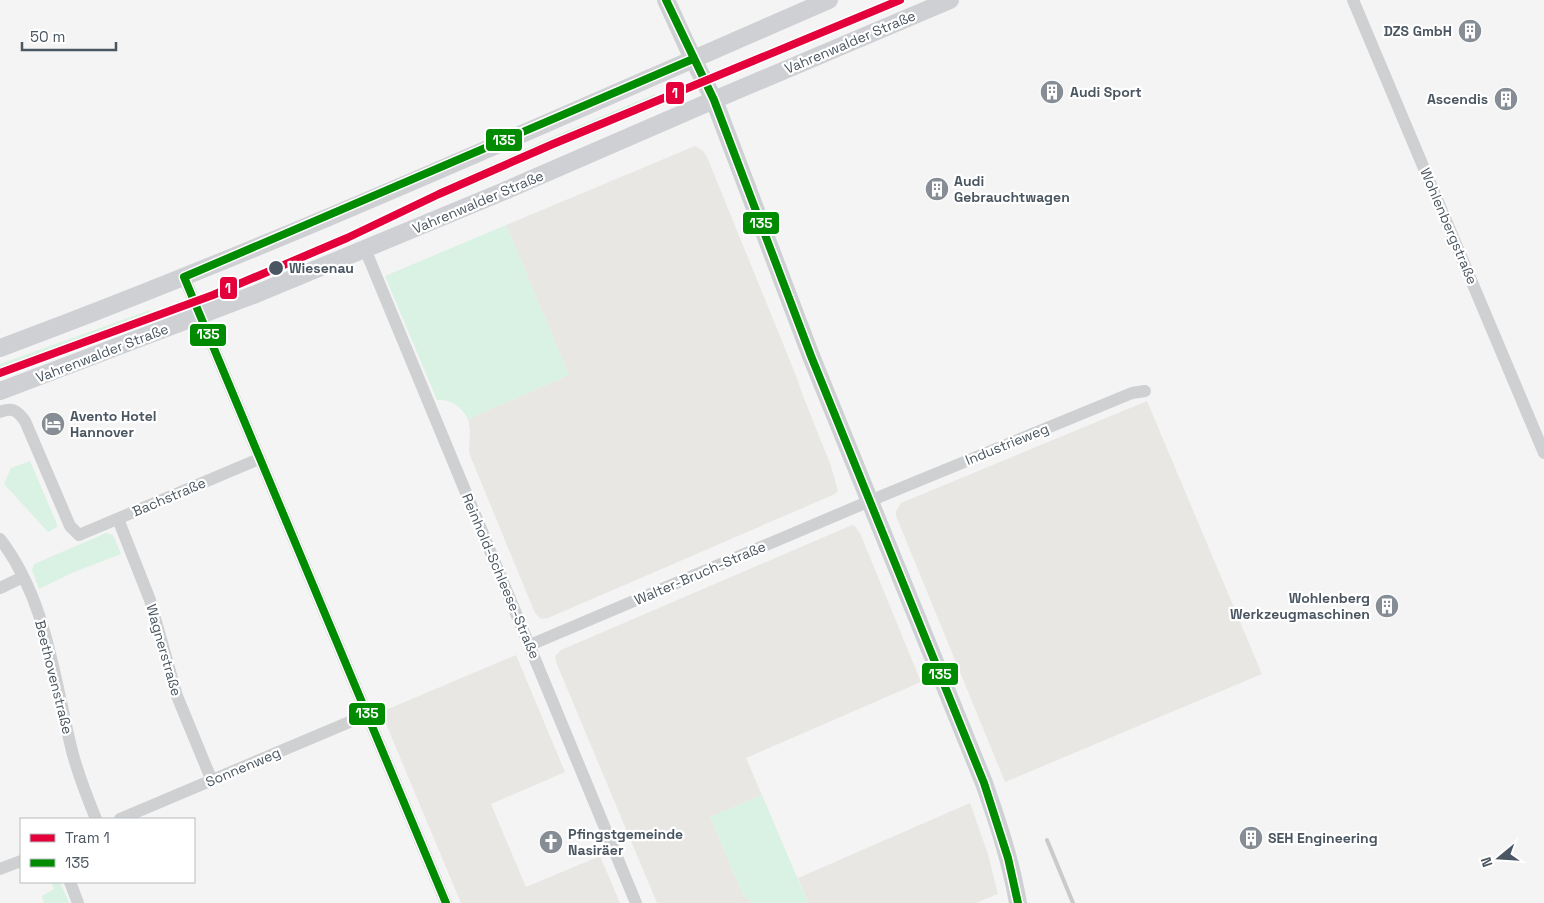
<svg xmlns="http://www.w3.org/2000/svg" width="1544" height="903" font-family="'Space Grotesk',sans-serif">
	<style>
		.commercial { fill: #e8e7e3 }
		.green { fill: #d9f2e3 }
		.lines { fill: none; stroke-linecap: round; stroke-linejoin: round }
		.street { stroke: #ced0d2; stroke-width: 12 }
		.secondary { stroke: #ced0d4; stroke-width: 18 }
		.rail { stroke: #c9cacc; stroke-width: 4 }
		.bus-1-casing { stroke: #fff; stroke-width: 11 }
		.bus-1 { stroke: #008b00; stroke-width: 8 }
		.tram-1-casing { stroke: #fff; stroke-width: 11 }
		.tram-1 { stroke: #e4003a; stroke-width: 8 }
		.stop-dot { fill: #4a5661; stroke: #fff; stroke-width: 2 }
		.labels { text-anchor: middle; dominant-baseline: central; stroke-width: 4.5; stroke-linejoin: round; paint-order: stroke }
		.poi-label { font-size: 14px; font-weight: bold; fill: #4a5661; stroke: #fff; text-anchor: start }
		.street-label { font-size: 14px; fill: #4a5661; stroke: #fff }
		.stop-label { font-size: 14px; font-weight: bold; fill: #4a5661; stroke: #fff; text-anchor: start }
		.line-badge { stroke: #fff; stroke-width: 2 }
		.badge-label { font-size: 14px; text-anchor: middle; font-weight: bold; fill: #fff }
	</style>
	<rect width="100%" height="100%" fill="#f4f4f4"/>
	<path class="commercial" d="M 695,146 L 703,151 L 707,157 L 795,373 L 802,393 L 831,466 L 838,491 L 835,494 L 657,571 L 548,618 L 541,619 L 535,613 L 469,453 L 470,430 L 468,419 L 569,375 L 506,225 Z
		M 1147,401 L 1262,674 L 1005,782 L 896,516 L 896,511 L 901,503 Z
		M 852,525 L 855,526 L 860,533 L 921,682 L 746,758 L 762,795 L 710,817 L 744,897 L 751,900 L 750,903 L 657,903 L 556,662 L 555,656 L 561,650 Z
		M 516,655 L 565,772 L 491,804 L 501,828 L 526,887 L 600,856 L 620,903 L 461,903 L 381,712 Z
		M 970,803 L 988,854 L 998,894 L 976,903 L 808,903 L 798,878 Z"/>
	<path class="green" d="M 655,94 L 657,100 L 439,194 L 437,189 L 550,138 Z
		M 506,225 L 569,375 L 468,419 C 461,406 451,399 437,400 L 385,276 Z
		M 150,310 L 154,320 L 0,376 L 0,364 Z
		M 30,461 L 57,524 L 57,527 L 48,532 L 4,484 L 11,468 Z
		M 106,533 L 113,535 L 121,554 L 72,573 L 39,589 L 32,570 L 34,564 Z
		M 762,795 L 808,903 L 750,903 L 751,900 L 744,897 L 710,817 Z
		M 51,882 L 60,882 L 69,903 L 44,903 L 42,896 L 54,889 Z"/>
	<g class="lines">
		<path class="street" d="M 1353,0 L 1544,453
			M 365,249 L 636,903
			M 184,277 L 446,903
			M 0,412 C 12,407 17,410 25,421 L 70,526 L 79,535 L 259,459
			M 118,519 L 150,600 L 177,696 L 212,781
			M 0,539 C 47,600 54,679 72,751 C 78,774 87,797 96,819
			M 0,588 L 23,577
			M 530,645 L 884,495 L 1132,393 L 1145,391
			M 120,819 L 366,715
			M 0,869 L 21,861
			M 70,882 L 78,903"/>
		<path class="secondary" d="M 666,0 L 693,59 L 714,100 L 811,356 L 984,783 C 998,823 1011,862 1018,903
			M 0,348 C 281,244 554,119 829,0
			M 0,391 L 256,294 L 502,192 L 714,100 L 950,0"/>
		<path class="rail" d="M 1047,840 L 1073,903"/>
		<g class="bus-1-casing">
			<path id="bus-1" d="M 666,0 L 714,100 L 811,356 L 984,783 L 1008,858 L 1018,903
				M 446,903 L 184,277 L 693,59"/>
		</g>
		<use href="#bus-1" class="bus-1"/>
		<g class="tram-1-casing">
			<path id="tram-1" d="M 0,373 L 213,295 L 347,238 L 439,194 L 553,144 L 900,0"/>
		</g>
		<use href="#tram-1" class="tram-1"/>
	</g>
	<defs>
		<g id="building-disc" transform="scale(1.25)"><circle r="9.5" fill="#868d94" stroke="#fff"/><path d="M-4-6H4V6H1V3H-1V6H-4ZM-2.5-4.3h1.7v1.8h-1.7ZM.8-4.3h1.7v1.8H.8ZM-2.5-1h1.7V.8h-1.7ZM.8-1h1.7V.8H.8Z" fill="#fff"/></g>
		<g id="hotel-disc" transform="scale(1.25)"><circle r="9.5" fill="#868d94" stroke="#fff"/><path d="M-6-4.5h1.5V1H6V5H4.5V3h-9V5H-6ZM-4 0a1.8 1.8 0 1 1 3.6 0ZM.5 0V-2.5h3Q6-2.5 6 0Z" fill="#fff"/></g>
		<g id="church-disc" transform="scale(1.25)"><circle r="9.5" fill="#868d94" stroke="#fff"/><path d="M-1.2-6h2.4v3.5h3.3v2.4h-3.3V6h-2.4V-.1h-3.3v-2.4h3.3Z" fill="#fff"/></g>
	</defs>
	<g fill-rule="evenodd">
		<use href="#building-disc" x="1470" y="31"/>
		<use href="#building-disc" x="1052" y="92"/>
		<use href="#building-disc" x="1506" y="99"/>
		<use href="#building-disc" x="937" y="189"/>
		<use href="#hotel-disc" x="53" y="424"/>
		<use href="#building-disc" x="1387" y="606"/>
		<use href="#building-disc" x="1251" y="838"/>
		<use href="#church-disc" x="551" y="842"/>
	</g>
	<circle class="stop-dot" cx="276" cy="268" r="8"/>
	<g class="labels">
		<g class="poi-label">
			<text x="1452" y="31" text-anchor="end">DZS GmbH</text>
			<text x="1070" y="92">Audi Sport</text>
			<text x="1488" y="99" text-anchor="end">Ascendis</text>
			<text x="954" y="181">Audi<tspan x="954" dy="16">Gebrauchtwagen</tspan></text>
			<text x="70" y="416">Avento Hotel<tspan x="70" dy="16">Hannover</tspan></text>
			<text x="1370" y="598" text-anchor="end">Wohlenberg<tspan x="1370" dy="16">Werkzeugmaschinen</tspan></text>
			<text x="568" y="834">Pfingstgemeinde<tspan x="568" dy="16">Nasiräer</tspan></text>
			<text x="1268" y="838">SEH Engineering</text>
		</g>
		<g class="street-label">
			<text transform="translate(850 42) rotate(-23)">Vahrenwalder Straße</text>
			<text transform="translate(478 202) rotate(-23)">Vahrenwalder Straße</text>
			<text transform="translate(1449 226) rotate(67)">Wohlenbergstraße</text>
			<text transform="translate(102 353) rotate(-21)">Vahrenwalder Straße</text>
			<text transform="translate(1007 444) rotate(-22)">Industrieweg</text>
			<text transform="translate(169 497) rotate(-23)">Bachstraße</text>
			<text transform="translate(700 573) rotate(-23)">Walter-Bruch-Straße</text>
			<text transform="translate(501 576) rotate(67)">Reinhold-Schleese-Straße</text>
			<text transform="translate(164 650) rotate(74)">Wagnerstraße</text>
			<text transform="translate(54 677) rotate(76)">Beethovenstraße</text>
			<text transform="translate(243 767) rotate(-23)">Sonnenweg</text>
		</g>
		<g class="stop-label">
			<text x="289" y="268">Wiesenau</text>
		</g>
	</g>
	<g class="line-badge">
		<rect x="665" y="81" width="20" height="24" rx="5" fill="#e4003a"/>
		<rect x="485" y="128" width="38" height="24" rx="5" fill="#008b00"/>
		<rect x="742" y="211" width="38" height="24" rx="5" fill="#008b00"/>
		<rect x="219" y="276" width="19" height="24" rx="5" fill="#e4003a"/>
		<rect x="189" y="323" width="38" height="24" rx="5" fill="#008b00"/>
		<rect x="921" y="662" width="38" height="24" rx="5" fill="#008b00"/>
		<rect x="348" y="702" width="38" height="24" rx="5" fill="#008b00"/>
	</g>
	<g class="badge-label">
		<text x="675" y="98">1</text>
		<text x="504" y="145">135</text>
		<text x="761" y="228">135</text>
		<text x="228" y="293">1</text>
		<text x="208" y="339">135</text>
		<text x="940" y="679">135</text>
		<text x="367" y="718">135</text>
	</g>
	<rect x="20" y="818" width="175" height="65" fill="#ffffff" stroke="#b7bbc0"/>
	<rect x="30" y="834" width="25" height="8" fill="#e4003a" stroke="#b7bbc0"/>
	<text x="65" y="843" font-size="15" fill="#4a5661">Tram 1</text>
	<rect x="30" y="859" width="25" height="8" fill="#008b00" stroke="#b7bbc0"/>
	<text x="65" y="868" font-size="15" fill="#4a5661">135</text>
	<g transform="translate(1499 858) rotate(252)" stroke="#ffffff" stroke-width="4" paint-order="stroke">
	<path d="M0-4L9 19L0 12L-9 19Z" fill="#4a5661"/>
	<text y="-8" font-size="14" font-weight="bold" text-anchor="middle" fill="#4a5661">N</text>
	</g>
	<path d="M22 42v8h94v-8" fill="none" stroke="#4a5661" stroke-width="2.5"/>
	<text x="30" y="42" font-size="15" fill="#4a5661" stroke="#ffffff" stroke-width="4" paint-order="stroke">50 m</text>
</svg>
